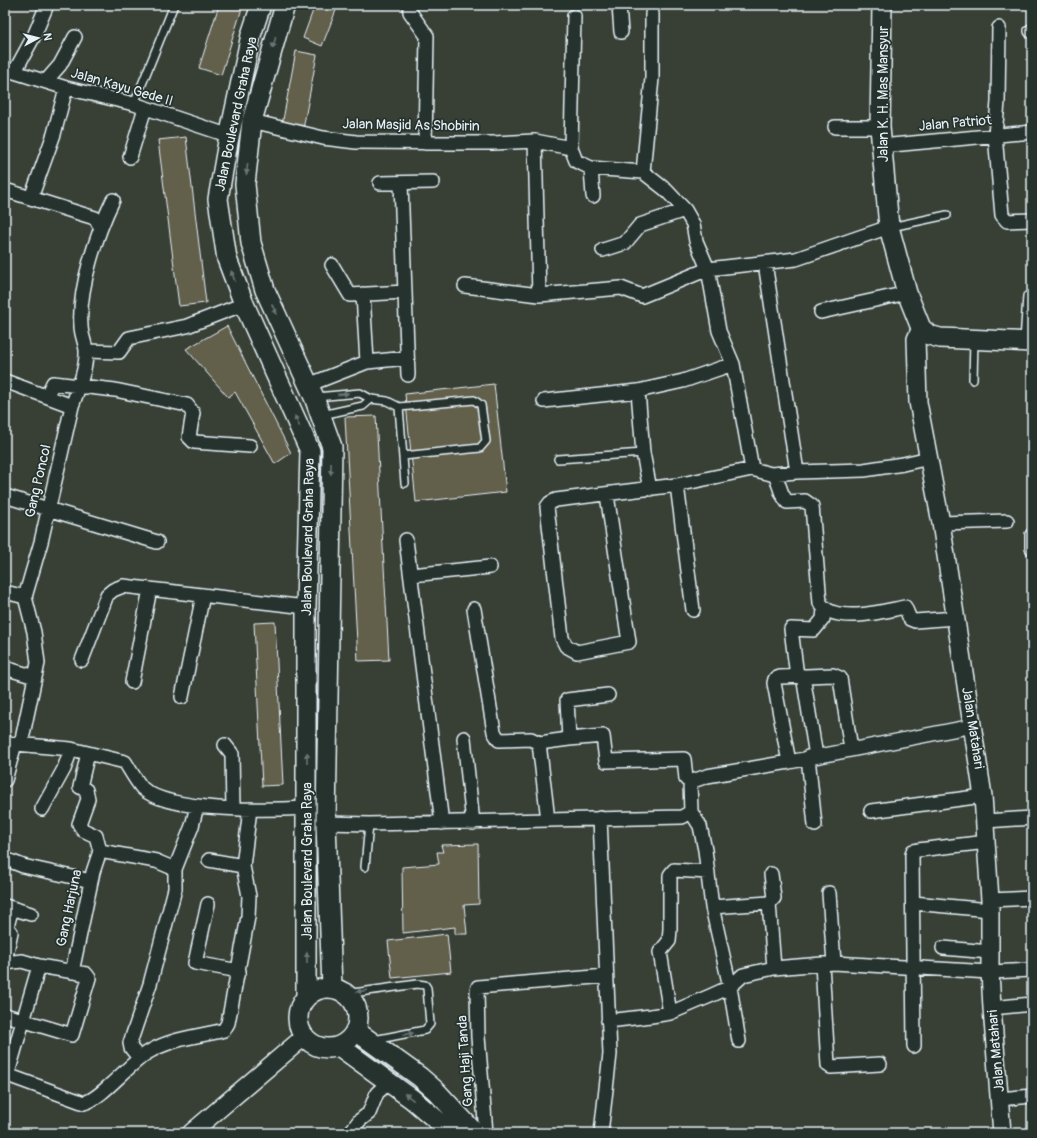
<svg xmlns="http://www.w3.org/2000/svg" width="1037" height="1138" font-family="Pangolin,sans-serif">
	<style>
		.building { fill: #625e4b; stroke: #e8f1f8 }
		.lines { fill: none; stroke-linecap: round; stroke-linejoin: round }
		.service-casing { stroke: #e8f1f8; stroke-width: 10 }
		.minor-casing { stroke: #e8f1f8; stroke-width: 16 }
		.tertiary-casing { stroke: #e8f1f8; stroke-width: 20 }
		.secondary-casing { stroke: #e8f1f8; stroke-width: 22 }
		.service { stroke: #26332d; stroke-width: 7 }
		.minor { stroke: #26332d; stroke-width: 13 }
		.tertiary { stroke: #26332d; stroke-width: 17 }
		.secondary { stroke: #26332d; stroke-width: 19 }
		.oneway { fill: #6a7674 }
		.labels { text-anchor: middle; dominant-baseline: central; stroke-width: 3.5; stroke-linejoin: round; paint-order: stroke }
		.street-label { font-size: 14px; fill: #e8f1f8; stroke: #26332d }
	</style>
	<rect width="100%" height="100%" fill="#384036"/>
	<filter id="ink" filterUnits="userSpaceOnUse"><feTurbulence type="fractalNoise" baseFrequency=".025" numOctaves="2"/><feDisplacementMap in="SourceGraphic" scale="8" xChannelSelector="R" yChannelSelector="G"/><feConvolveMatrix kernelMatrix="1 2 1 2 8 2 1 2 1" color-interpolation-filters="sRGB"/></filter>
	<g filter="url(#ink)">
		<path class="building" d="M 219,5 L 243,5 L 221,75 L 199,68 Z
			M 315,5 L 338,5 L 322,46 L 303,38 Z
			M 296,51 L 317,55 L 303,129 L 282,125 Z
			M 186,137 L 206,303 L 179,306 L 158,140 Z
			M 227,326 L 291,453 L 275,464 L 235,392 L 228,397 L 186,349 Z
			M 494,384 L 506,492 L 416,502 L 405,394 Z
			M 376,416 L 389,660 L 358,661 L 345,417 Z
			M 275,622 L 283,785 L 262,786 L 254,623 Z
			M 478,844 L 479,904 L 464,905 L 467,934 L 455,934 L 455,927 L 403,933 L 402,867 L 439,864 L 437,852 L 443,852 L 441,845 Z
			M 447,934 L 451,972 L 392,978 L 388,941 Z"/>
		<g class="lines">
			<g class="service-casing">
				<path id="service" d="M 134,104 L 174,5
					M 891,227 L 947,215
					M 1024,341 L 1027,296
					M 973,380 L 974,340
					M 316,397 L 360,393 L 371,399 L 387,401 L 399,407 L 474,400 L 481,405 L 486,441 L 480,448 L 403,456
					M 399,407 L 405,483
					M 322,415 L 363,406 L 371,399
					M 558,459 L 643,453
					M 365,867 L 369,824
					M 346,994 L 417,984 L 425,985 L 427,988 L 430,1024 L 425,1030 L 374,1040"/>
			</g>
			<g class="minor-casing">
				<path id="minor" d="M 410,5 L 410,12 L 427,36 L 425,143
					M 619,5 L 621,32
					M 574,16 L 571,148 L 576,161 L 591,168 L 643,172 L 666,190 L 685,210 L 693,224 L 696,241 L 708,269 L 719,331 L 733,364 L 752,469
					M 999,28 L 998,102 L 995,135 L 1002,215 L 1007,221 L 1032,220
					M 1031,31 L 1032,31
					M 5,69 L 66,88 L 134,104 L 230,136
					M 15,71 L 34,36 L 47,5
					M 46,81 L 60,65 L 75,37
					M 252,121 L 323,138 L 356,142 L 493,143 L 535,141 L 571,148
					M 835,127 L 880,127
					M 535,141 L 539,295
					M 881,146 L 1032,132
					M 130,157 L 145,108
					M 591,168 L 593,196
					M 643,172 L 652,78 L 652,14
					M 380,183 L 433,182
					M 401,183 L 408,375
					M 5,190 L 85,215 L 95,218 L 100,226
					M 31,198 L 54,134 L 66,88
					M 603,250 L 625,243 L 640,225 L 685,210
					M 765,263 L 797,472
					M 332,265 L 350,295 L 405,292
					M 465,286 L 539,295 L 621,288 L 642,296 L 708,269 L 796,259 L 889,227
					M 363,294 L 367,362
					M 821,312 L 907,293
					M 86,351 L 119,352 L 129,338 L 187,326 L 244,304
					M 5,381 L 72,406
					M 308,385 L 367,362 L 407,358
					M 638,391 L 683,381 L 733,364
					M 47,395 L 53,383 L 115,390 L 187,405 L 193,413 L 189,437 L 194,442 L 250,446
					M 544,401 L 638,391 L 643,453 L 650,489
					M 775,474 L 782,494 L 787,502 L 805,501 L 812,506 L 820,603 C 835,625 883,611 905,607 L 910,619 L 915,621 L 956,618
					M 677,485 L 693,610
					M 607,495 L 629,642 L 577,652 L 566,646 L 562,638 L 547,507 L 550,503 L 556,500 L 677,485 L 752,469 L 771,474 L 797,472 L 864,470 L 903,464 L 929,458
					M 5,496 L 157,542
					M 941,523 L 1007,521
					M 1032,535 L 1032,548
					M 406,540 L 442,823
					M 411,575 L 490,567
					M 5,592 L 25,597
					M 474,609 L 494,732 L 499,740 L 531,739 L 539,743 L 548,820
					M 82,660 L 107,595 L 113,590 L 123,586 L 306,607
					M 5,668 L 35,677
					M 797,676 L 791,629 L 814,630 L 823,619 L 824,609
					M 803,676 L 816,756
					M 132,682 L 150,589
					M 182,697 L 203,595
					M 464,738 L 473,823
					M 569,739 L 603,736 L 606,761 L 684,759 L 686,779 L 690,782
					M 5,743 L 71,749 L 125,762 C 130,770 136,781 142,788 C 168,813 272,810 307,808
					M 539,743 L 569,739 L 567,700 L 608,695
					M 21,744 L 38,663 L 34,632 L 25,597 L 41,542 L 72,406 C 78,390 87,367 86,350 C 85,342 81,334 81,326 C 78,289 97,233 113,200
					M 225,745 L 232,754 L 233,808
					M 88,753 L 80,787 L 86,790 L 88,799 L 79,824 L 83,830 L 96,836 L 100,851
					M 808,757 L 815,825
					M 789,762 L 774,683 L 775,679 L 780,677 L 833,675 L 840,678 L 851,749
					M 5,780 L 15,744
					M 42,809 L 64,769 L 71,749
					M 871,811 L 983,796
					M 691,812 L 700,826 L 705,850 L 712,907 L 730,987 L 739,1041
					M 600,818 L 610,1054 L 601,1133
					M 986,821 L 1032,818
					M 326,823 L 369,824 L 682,817 L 691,812 L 690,782 L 707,776 L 789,762 L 973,726
					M 100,851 L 156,861 L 175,869
					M 5,859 L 23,866 L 91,881
					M 209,860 L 243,866
					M 829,893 L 834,963
					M 990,900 L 1032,898
					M 769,903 L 774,968
					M 913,903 L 990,910
					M 208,904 L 195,963 L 239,971
					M 5,906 L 31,914
					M 712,907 L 769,903 L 774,898 L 771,874
					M 943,948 L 990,952
					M 5,961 L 11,932 L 6,930 L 12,908
					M 5,963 L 22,961 L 39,966 L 86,974 L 89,978 L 72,1035 L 5,1015
					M 822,964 L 828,1065 L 831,1067 L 880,1064
					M 39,966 L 8,1073 L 10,1076 L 84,1103 C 101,1099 129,1064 147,1053 C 171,1038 198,1037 224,1030 L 228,1023 L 248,917 L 249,896 L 243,866 L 250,809
					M 72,972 L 93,872 L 100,851
					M 992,1008 L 1032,1004
					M 670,1013 L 660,952 L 669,941 L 670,929 L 670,875 L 674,870 L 708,872
					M 608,1021 L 651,1016 L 670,1013 L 710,996 L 730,987 L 743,975 L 774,968 L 834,963 L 990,972 L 1032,970
					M 914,1046 L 912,855 L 913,851 L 918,850 L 987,842
					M 139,1058 L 131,1048 L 130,1043 L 150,984 L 175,889 L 175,869 L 192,826 L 197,806
					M 1000,1099 L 1032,1096
					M 350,1133 L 359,1121 L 369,1113 L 377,1093 L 389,1082
					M 486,1133 L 478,1037 L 477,990 L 478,987 L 606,976"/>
			</g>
			<g class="tertiary-casing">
				<path id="tertiary" d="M 921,328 L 916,339 L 918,402 L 941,523 L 983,796 L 990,900 L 990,972 L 992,1008 L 1002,1133
					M 191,1133 L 305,1036"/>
			</g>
			<g class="secondary-casing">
				<path id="secondary" d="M 261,5 L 251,35 L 228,142 L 218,199 L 227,259 L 244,304 L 310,451 L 306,607 L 306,997
					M 285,5 L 252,121 L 245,184 L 251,243 L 265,290 L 314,397 L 332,447 L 326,823 L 332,988
					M 882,5 L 880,127 L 889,227 L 907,293 L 921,328 L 929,335 L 940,338 L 1032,342
					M298 1018a30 30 0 1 1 60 0a30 30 0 1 1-60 0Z
					M 356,1031 L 420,1077 L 436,1091 L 475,1133
					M 339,1046 L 412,1099 L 452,1133"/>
			</g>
			<use href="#service" class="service"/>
			<use href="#minor" class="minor"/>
			<use href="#tertiary" class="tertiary"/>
			<use href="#secondary" class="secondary"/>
		</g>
		<defs><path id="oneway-solid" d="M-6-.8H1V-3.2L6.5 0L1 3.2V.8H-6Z"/></defs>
		<g class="oneway">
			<use href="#oneway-solid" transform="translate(274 43) rotate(106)"/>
			<use href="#oneway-solid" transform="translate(247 169) rotate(97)"/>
			<use href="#oneway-solid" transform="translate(233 276) rotate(-110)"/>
			<use href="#oneway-solid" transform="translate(274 309) rotate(66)"/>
			<use href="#oneway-solid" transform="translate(343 394) rotate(-6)"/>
			<use href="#oneway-solid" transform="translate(297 421) rotate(-114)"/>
			<use href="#oneway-solid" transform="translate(331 469) rotate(91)"/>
			<use href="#oneway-solid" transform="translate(307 758) rotate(-90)"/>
			<use href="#oneway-solid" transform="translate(307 958) rotate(-90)"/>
			<use href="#oneway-solid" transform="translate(362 991) rotate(172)"/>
			<use href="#oneway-solid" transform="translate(408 1034) rotate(-11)"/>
			<use href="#oneway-solid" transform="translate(409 1097) rotate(-143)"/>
		</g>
	</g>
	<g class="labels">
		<g class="street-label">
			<text transform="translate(122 87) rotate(16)">Jalan Kayu Gede II</text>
			<text transform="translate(883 94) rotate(-90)">Jalan K. H. Mas Mansyur</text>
			<text transform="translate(236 114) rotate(-78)">Jalan Boulevard Graha Raya</text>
			<text transform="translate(955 123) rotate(-5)">Jalan Patriot</text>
			<text transform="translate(411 125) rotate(1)">Jalan Masjid As Shobirin</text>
			<text transform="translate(38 481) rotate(-77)">Gang Poncol</text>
			<text transform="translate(308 537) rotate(-89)">Jalan Boulevard Graha Raya</text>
			<text transform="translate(973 728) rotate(81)">Jalan Matahari</text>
			<text transform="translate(307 861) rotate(-90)">Jalan Boulevard Graha Raya</text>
			<text transform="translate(69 908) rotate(-78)">Gang Harjuna</text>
			<text transform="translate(996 1051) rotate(-95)">Jalan Matahari</text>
			<text transform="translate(465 1061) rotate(-94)">Gang Haji Tanda</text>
		</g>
	</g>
	<rect width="1037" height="1138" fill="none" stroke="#26332d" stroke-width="20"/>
	<rect x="10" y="10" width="1017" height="1118" fill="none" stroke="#e8f1f8" stroke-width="1.5" filter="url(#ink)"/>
	<g transform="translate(38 38) rotate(83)" stroke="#26332d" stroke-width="3" paint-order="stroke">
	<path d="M0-3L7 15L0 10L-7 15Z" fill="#e8f1f8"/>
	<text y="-6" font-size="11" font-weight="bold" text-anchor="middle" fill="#e8f1f8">N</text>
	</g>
</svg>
